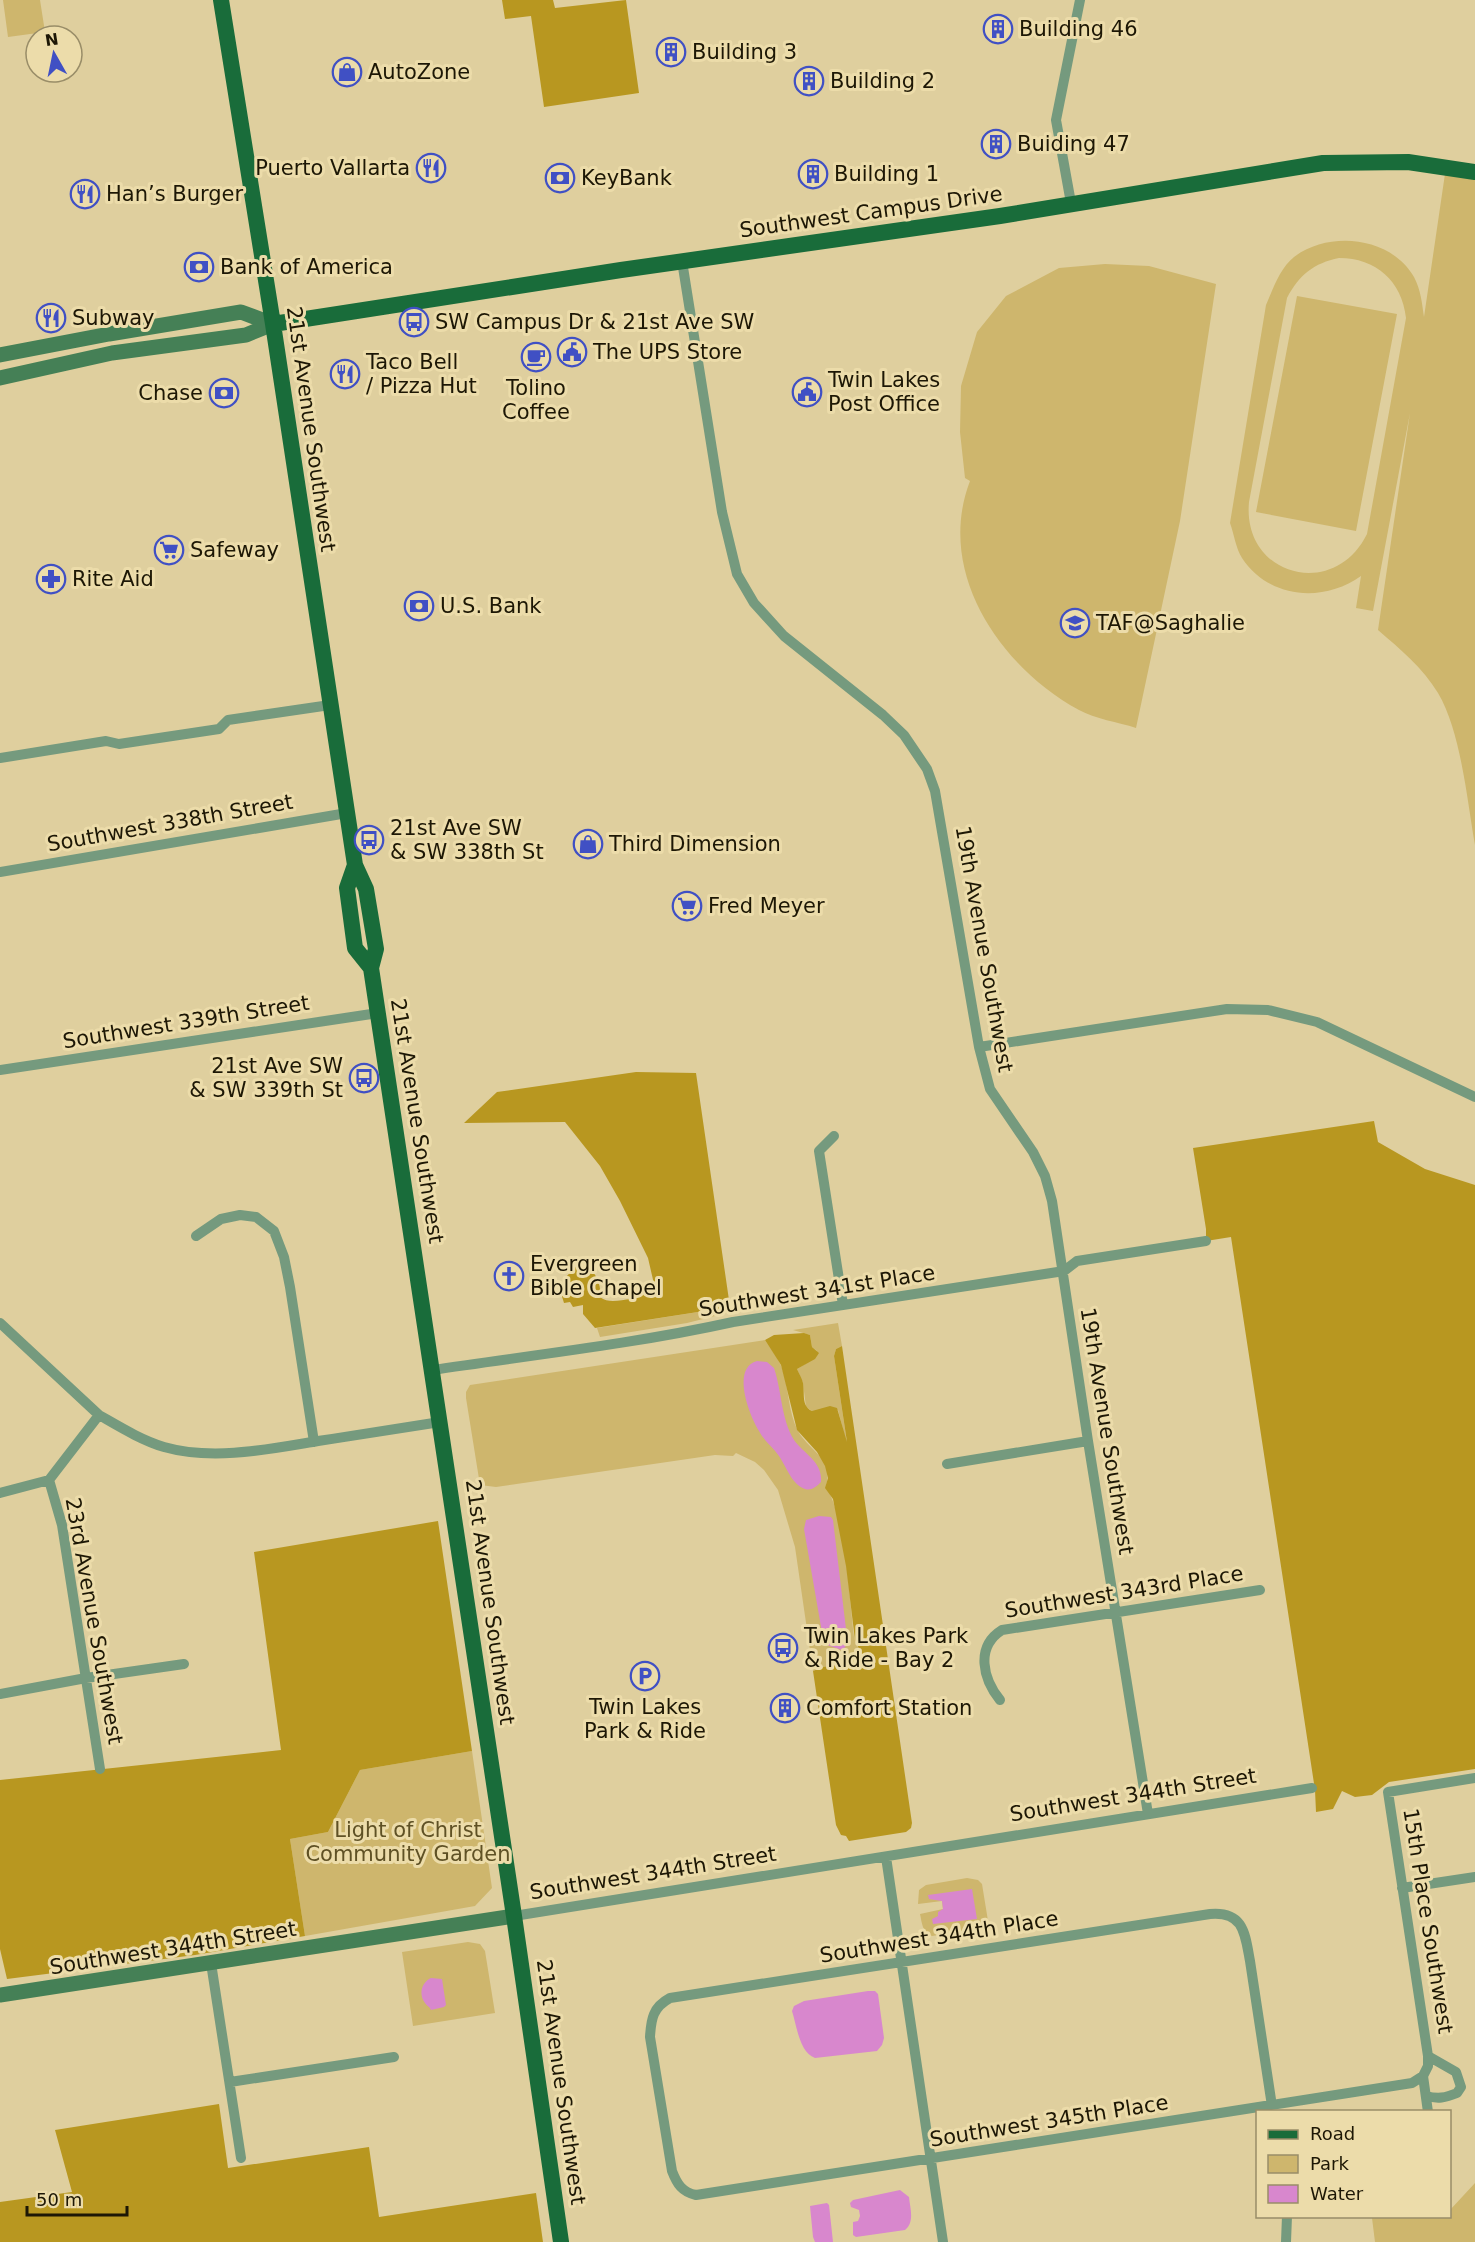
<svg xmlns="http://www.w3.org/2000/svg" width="1475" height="2242" font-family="'DejaVu Sans',sans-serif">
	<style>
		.green { fill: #ceb66d; fill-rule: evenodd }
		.forest { fill: #b89720 }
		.water { fill: #d887cd }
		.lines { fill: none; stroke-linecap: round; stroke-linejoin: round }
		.street { stroke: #759a7e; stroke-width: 10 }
		.secondary { stroke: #458056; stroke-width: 15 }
		.primary { stroke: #196c3a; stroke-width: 16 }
		.labels { text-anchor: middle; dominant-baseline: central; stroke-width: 6; stroke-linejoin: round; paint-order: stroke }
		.poi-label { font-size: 21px; fill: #1d1705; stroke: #ecdcaa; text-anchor: start }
		.street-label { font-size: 21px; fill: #1d1705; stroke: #ecdcaa }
		.park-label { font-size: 21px; fill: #5f5125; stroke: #ecdcaa }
	</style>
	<rect width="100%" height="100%" fill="#dfcf9e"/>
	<path class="green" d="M 3,0 L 40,0 L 45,32 L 8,37 Z
		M 1446,167 L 1475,172 L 1475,845 C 1467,800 1461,732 1438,693 C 1423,668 1400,649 1378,630 L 1410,413 L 1373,611 L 1356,608 L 1361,576 C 1323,603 1269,599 1242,558 C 1236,549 1234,534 1230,523 L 1266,305 C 1273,289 1280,268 1294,257 C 1330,230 1391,237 1414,277 C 1421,290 1422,304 1424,317 ZM 1339,258 C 1376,258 1402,281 1406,318 L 1367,534 C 1334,601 1242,576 1249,502 L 1287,298 C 1299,275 1314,263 1339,258 Z
		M 1105,264 L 1149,266 L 1216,284 L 1180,521 L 1136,728 C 1118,722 1095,719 1079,710 C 1000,667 935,572 970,481 L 965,478 L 960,432 L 961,386 L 977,332 L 1006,296 L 1059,268 Z
		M 1297,296 L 1397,314 L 1356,531 L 1256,512 Z
		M 730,1307 L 731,1312 L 687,1323 L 600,1337 L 597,1328 Z
		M 838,1323 L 842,1346 L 836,1349 L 834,1356 L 848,1449 L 838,1410 L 812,1411 L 806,1407 L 803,1383 L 797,1369 L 807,1363 L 817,1351 L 812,1347 L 810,1335 L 793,1330 Z
		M 765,1340 C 771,1349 778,1358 782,1368 C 789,1388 788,1412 798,1431 C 809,1451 834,1458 826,1486 C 846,1521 849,1594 854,1637 C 856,1645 861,1650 859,1659 L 855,1662 L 823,1667 L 813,1671 L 795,1547 L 778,1490 L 764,1470 L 755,1462 L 736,1453 L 733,1456 L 715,1455 L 496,1487 L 480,1485 L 466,1398 L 466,1392 L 470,1385 Z
		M 472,1751 L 492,1888 L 475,1906 L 305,1936 L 290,1839 L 328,1832 L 360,1770 Z
		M 967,1878 L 978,1880 L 982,1884 L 989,1927 L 932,1936 C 922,1932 922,1923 920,1914 L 943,1909 L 942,1901 L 918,1904 L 919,1890 L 926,1885 Z
		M 468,1942 L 480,1944 L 485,1951 L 495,2013 L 413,2026 L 402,1952 Z
		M 1475,2183 L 1475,2242 L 1375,2242 L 1372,2218 L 1450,2216 L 1450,2210 Z"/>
	<path class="forest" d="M 502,0 L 553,0 L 555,8 L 626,0 L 639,93 L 544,107 L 531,16 L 505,19 Z
		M 636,1072 L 696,1073 L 730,1307 L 595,1328 L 583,1314 L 583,1305 L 573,1307 L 570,1302 L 564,1303 L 560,1290 L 564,1287 L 568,1287 L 567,1276 L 575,1267 C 593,1262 602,1283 600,1297 C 609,1304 620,1300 631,1299 L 634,1293 L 640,1294 L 641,1291 L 654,1284 L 648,1258 L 620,1201 L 600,1166 L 565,1122 L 464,1123 L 497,1092 Z
		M 1374,1121 L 1378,1142 L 1425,1169 L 1475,1185 L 1475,1769 L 1389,1782 L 1372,1795 L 1355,1797 L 1342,1791 L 1333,1809 L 1316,1812 L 1315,1790 L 1231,1237 L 1206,1241 L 1206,1229 L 1193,1148 Z
		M 804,1333 L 810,1335 L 812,1347 L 819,1353 L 815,1359 L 797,1369 C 799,1374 802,1378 803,1383 C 805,1394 801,1406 812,1411 L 830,1406 L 837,1408 L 847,1442 L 834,1356 L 836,1349 L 842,1346 L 912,1823 L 911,1828 L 906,1832 L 849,1841 L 846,1836 L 841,1835 L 836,1825 L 813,1671 L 823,1667 L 855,1662 L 860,1657 L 860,1651 L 855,1640 L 846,1566 L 833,1499 L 825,1488 L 828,1478 L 825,1466 L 817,1452 L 797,1430 L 781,1365 L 765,1340 L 774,1335 Z
		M 438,1521 L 472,1751 L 360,1770 L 328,1832 L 290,1839 L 305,1936 L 195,1955 L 7,1979 L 0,1949 L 0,1780 L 281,1750 L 254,1552 Z
		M 219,2104 L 228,2168 L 369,2147 L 379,2217 L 536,2193 L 543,2242 L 0,2242 L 0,2202 L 72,2192 L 55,2130 Z"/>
	<path class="water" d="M 757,1361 L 767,1362 L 774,1368 C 782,1392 781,1419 794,1440 C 804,1454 823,1462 821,1482 C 816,1487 811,1491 805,1489 C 792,1485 786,1466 779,1456 C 773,1447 764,1441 759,1431 C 749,1415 731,1368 757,1361 Z
		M 819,1516 L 831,1517 L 833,1520 L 846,1629 L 847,1645 L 842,1650 L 824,1644 L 804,1529 L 806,1520 Z
		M 972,1889 L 977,1919 L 933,1924 L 932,1919 L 938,1916 L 938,1912 L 943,1909 L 942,1901 L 929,1899 L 928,1895 Z
		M 431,1978 L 442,1979 L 446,2005 L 444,2007 L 431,2010 C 430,2007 427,2006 425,2003 C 418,1994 422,1982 431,1978 Z
		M 868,1991 L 875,1991 L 878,1994 L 884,2038 L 882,2045 L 877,2051 L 815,2058 C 799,2052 797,2026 792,2011 L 794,2006 L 804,2001 Z
		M 900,2190 L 909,2197 C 910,2208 915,2222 905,2230 L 856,2237 L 853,2235 L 853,2222 L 858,2221 L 860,2216 L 859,2210 L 851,2207 L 850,2203 L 853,2200 Z
		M 827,2203 L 829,2205 L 833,2242 L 815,2242 L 813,2237 L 810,2206 Z"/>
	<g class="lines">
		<path class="street" d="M 1071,203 L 1056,120 L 1080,0
			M 682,261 L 722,512 L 737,574 L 754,603 L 784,636 L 883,715 L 904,735 L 927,769 L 935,791 L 979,1047 L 990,1089 L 1033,1152 L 1045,1176 L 1052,1201 L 1088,1441 L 1148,1814
			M 0,758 L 106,741 L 119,744 L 219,729 L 228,720 L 330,705
			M 0,872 L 347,813
			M 979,1047 L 1227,1009 L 1268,1010 L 1317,1022 L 1475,1097
			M 0,1070 L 378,1013
			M 834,1136 L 819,1151 L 843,1305
			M 196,1236 L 221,1219 L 240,1215 L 256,1217 L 274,1231 L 284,1257 L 290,1287 L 314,1442
			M 0,1323 L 99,1415
			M 432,1370 C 533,1355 633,1344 733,1322 L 1064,1271 L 1077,1261 L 1206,1241
			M 947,1464 L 1088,1441
			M 49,1480 L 62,1525 L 100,1769
			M 0,1493 L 49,1480 L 99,1415 C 120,1427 141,1440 164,1447 C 213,1461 270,1449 318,1441 C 359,1435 400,1428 440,1422
			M 0,1694 L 86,1678 L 184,1664
			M 1000,1700 C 983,1679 975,1647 1002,1630 L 1260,1590
			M 886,1857 L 943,2242
			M 1402,1888 L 1475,1877
			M 514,1916 L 1312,1788
			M 211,1963 L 241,2158
			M 230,2082 L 394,2057
			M 1426,2096 C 1438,2099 1445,2098 1457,2093 L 1461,2087 L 1456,2072 L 1428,2056
			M 1273,2112 L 1272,2106 L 1250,1961 C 1245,1934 1244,1911 1210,1914 L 670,1998 C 653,2007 651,2019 650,2037 L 672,2171 C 677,2184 682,2192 696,2195 C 935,2157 1174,2122 1412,2083 L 1423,2076
			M 1428,2112 L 1423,2076 L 1428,2066 L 1428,2056 L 1388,1792 L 1475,1778
			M 1286,2242 L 1287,2216"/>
		<path class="secondary" d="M 0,355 L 109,334 L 241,312 L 273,324
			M 0,378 L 112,353 L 246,335 L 273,324
			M 0,1995 L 514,1916"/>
		<path class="primary" d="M 221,0 L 273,324 L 355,865
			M 273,324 L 621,270 L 1000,216 L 1323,163 L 1408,162 L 1475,172
			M 371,968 L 355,948 L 347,888 L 355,865 L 366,889 L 376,949 L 371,968 L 514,1916 L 561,2242"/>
	</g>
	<defs>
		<g id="building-ring" transform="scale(1.5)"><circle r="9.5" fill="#ecdcaa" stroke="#4050c4" stroke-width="1.5"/><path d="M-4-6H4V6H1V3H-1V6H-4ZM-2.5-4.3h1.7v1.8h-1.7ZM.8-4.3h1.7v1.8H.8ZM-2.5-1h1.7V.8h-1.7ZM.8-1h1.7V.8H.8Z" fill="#4050c4"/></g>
		<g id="shop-ring" transform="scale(1.5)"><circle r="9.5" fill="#ecdcaa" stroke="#4050c4" stroke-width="1.5"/><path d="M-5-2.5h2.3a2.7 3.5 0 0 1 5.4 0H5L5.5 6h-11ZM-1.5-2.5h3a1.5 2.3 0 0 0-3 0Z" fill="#4050c4"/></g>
		<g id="restaurant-ring" transform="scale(1.5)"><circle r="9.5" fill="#ecdcaa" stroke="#4050c4" stroke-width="1.5"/><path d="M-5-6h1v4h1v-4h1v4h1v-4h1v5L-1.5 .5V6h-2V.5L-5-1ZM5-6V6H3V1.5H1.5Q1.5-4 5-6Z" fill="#4050c4"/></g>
		<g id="bank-ring" transform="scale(1.5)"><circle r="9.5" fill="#ecdcaa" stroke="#4050c4" stroke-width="1.5"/><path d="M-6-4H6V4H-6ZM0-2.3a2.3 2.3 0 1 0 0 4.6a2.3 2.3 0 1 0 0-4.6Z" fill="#4050c4"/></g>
		<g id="bus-ring" transform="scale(1.5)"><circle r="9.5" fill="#ecdcaa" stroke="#4050c4" stroke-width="1.5"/><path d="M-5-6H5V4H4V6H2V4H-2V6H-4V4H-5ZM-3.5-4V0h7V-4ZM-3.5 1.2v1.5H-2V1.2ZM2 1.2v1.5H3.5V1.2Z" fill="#4050c4"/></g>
		<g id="civic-ring" transform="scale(1.5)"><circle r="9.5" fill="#ecdcaa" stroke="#4050c4" stroke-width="1.5"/><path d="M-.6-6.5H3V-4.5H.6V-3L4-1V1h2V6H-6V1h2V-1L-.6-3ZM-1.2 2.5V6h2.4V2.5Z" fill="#4050c4"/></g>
		<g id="cafe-ring" transform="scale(1.5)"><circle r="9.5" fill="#ecdcaa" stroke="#4050c4" stroke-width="1.5"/><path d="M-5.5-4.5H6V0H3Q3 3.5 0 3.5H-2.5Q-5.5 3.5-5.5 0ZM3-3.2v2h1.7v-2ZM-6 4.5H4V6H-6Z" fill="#4050c4"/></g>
		<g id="supermarket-ring" transform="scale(1.5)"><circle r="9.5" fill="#ecdcaa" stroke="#4050c4" stroke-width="1.5"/><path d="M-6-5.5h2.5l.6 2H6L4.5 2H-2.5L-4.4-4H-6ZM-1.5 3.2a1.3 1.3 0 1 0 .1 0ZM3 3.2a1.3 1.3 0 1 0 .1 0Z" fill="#4050c4"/></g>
		<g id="pharmacy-ring" transform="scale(1.5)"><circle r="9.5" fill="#ecdcaa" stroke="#4050c4" stroke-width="1.5"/><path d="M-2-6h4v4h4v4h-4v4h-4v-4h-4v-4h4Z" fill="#4050c4"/></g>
		<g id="school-ring" transform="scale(1.5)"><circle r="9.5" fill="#ecdcaa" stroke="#4050c4" stroke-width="1.5"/><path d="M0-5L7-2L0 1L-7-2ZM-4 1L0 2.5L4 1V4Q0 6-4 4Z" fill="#4050c4"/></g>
		<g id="church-ring" transform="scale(1.5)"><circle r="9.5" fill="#ecdcaa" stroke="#4050c4" stroke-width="1.5"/><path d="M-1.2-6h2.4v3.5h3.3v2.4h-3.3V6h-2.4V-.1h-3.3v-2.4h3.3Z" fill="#4050c4"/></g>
		<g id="parking-ring" transform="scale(1.5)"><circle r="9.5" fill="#ecdcaa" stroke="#4050c4" stroke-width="1.5"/><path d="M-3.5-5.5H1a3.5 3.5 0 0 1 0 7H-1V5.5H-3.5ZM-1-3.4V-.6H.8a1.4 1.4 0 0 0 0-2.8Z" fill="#4050c4"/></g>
	</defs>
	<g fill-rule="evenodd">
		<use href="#building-ring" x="998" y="29"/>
		<use href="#building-ring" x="671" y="52"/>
		<use href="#shop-ring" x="347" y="72"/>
		<use href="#building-ring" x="809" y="81"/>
		<use href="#building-ring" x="996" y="144"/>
		<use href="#restaurant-ring" x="431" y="168"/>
		<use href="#building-ring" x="813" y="174"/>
		<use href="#bank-ring" x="560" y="178"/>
		<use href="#restaurant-ring" x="85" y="194"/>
		<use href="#bank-ring" x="199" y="267"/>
		<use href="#restaurant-ring" x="51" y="318"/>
		<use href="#bus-ring" x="414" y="322"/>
		<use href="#civic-ring" x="572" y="352"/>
		<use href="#cafe-ring" x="536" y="357"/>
		<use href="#restaurant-ring" x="345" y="374"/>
		<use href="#civic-ring" x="807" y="392"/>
		<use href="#bank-ring" x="224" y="393"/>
		<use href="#supermarket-ring" x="169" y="550"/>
		<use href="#pharmacy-ring" x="51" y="579"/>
		<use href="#bank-ring" x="419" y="606"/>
		<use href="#school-ring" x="1075" y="623"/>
		<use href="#bus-ring" x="369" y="840"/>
		<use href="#shop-ring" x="588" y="844"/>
		<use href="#supermarket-ring" x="687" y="906"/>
		<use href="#bus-ring" x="364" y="1078"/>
		<use href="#church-ring" x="509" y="1276"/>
		<use href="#bus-ring" x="783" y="1648"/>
		<use href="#parking-ring" x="645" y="1676"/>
		<use href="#building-ring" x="785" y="1708"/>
	</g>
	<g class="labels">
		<g class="poi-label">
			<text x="1019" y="29">Building 46</text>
			<text x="692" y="52">Building 3</text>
			<text x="368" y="72">AutoZone</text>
			<text x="830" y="81">Building 2</text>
			<text x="1017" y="144">Buiding 47</text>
			<text x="410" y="168" text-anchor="end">Puerto Vallarta</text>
			<text x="834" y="174">Building 1</text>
			<text x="581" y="178">KeyBank</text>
			<text x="106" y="194">Han’s Burger</text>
			<text x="220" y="267">Bank of America</text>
			<text x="72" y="318">Subway</text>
			<text x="435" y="322">SW Campus Dr &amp; 21st Ave SW</text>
			<text x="593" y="352">The UPS Store</text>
			<text x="366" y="362">Taco Bell<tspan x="366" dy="24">/ Pizza Hut</tspan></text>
			<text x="828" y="380">Twin Lakes<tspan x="828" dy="24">Post Office</tspan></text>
			<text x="536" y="388" text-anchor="middle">Tolino<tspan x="536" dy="24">Coffee</tspan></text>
			<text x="203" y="393" text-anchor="end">Chase</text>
			<text x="190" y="550">Safeway</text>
			<text x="72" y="579">Rite Aid</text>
			<text x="440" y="606">U.S. Bank</text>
			<text x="1096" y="623">TAF@Saghalie</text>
			<text x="390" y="828">21st Ave SW<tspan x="390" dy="24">&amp; SW 338th St</tspan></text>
			<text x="609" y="844">Third Dimension</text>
			<text x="708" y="906">Fred Meyer</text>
			<text x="343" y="1066" text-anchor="end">21st Ave SW<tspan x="343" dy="24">&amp; SW 339th St</tspan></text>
			<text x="530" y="1264">Evergreen<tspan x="530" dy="24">Bible Chapel</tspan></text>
			<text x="804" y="1636">Twin Lakes Park<tspan x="804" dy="24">&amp; Ride - Bay 2</tspan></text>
			<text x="645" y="1707" text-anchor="middle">Twin Lakes<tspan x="645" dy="24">Park &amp; Ride</tspan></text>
			<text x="806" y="1708">Comfort Station</text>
		</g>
		<g class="street-label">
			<text transform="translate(871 212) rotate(-8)">Southwest Campus Drive</text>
			<text transform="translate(311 429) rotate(82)">21st Avenue Southwest</text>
			<text transform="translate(170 823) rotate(-10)">Southwest 338th Street</text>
			<text transform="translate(984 949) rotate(80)">19th Avenue Southwest</text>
			<text transform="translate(186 1022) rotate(-9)">Southwest 339th Street</text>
			<text transform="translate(417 1121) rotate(81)">21st Avenue Southwest</text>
			<text transform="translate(817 1291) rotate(-9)">Southwest 341st Place</text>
			<text transform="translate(1107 1431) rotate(81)">19th Avenue Southwest</text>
			<text transform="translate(1124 1592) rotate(-9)">Southwest 343rd Place</text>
			<text transform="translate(490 1602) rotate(82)">21st Avenue Southwest</text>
			<text transform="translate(94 1621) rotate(80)">23rd Avenue Southwest</text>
			<text transform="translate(1133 1795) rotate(-9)">Southwest 344th Street</text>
			<text transform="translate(653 1873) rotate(-9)">Southwest 344th Street</text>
			<text transform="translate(1428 1921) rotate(81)">15th Place Southwest</text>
			<text transform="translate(939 1937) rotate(-9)">Southwest 344th Place</text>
			<text transform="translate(173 1948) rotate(-9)">Southwest 344th Street</text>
			<text transform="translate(561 2082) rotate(82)">21st Avenue Southwest</text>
			<text transform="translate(1049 2121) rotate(-9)">Southwest 345th Place</text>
		</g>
		<g class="park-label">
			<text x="408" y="1830">Light of Christ<tspan x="408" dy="24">Community Garden</tspan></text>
		</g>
	</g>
	<rect x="1256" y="2110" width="195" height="108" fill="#ecdcaa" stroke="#998d68" stroke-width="1.5"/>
	<rect x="1268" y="2130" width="30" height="9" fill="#196c3a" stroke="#998d68" stroke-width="1.5"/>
	<text x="1310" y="2140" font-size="18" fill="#1d1705">Road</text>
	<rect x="1268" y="2155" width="30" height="18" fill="#ceb66d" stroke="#998d68" stroke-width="1.5"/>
	<text x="1310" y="2170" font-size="18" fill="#1d1705">Park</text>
	<rect x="1268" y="2185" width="30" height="18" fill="#d887cd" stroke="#998d68" stroke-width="1.5"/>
	<text x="1310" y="2200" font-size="18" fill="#1d1705">Water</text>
	<g transform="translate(54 54) rotate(351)"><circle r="28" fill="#ecdcaa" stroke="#998d68" stroke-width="1.5"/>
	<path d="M0-4.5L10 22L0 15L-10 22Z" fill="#4050c4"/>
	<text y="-9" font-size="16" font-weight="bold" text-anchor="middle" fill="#1d1705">N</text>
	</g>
	<path d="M27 2206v9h100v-9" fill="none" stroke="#1d1705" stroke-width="3"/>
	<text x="36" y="2206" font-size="18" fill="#1d1705" stroke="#ecdcaa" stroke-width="4.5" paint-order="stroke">50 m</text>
</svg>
